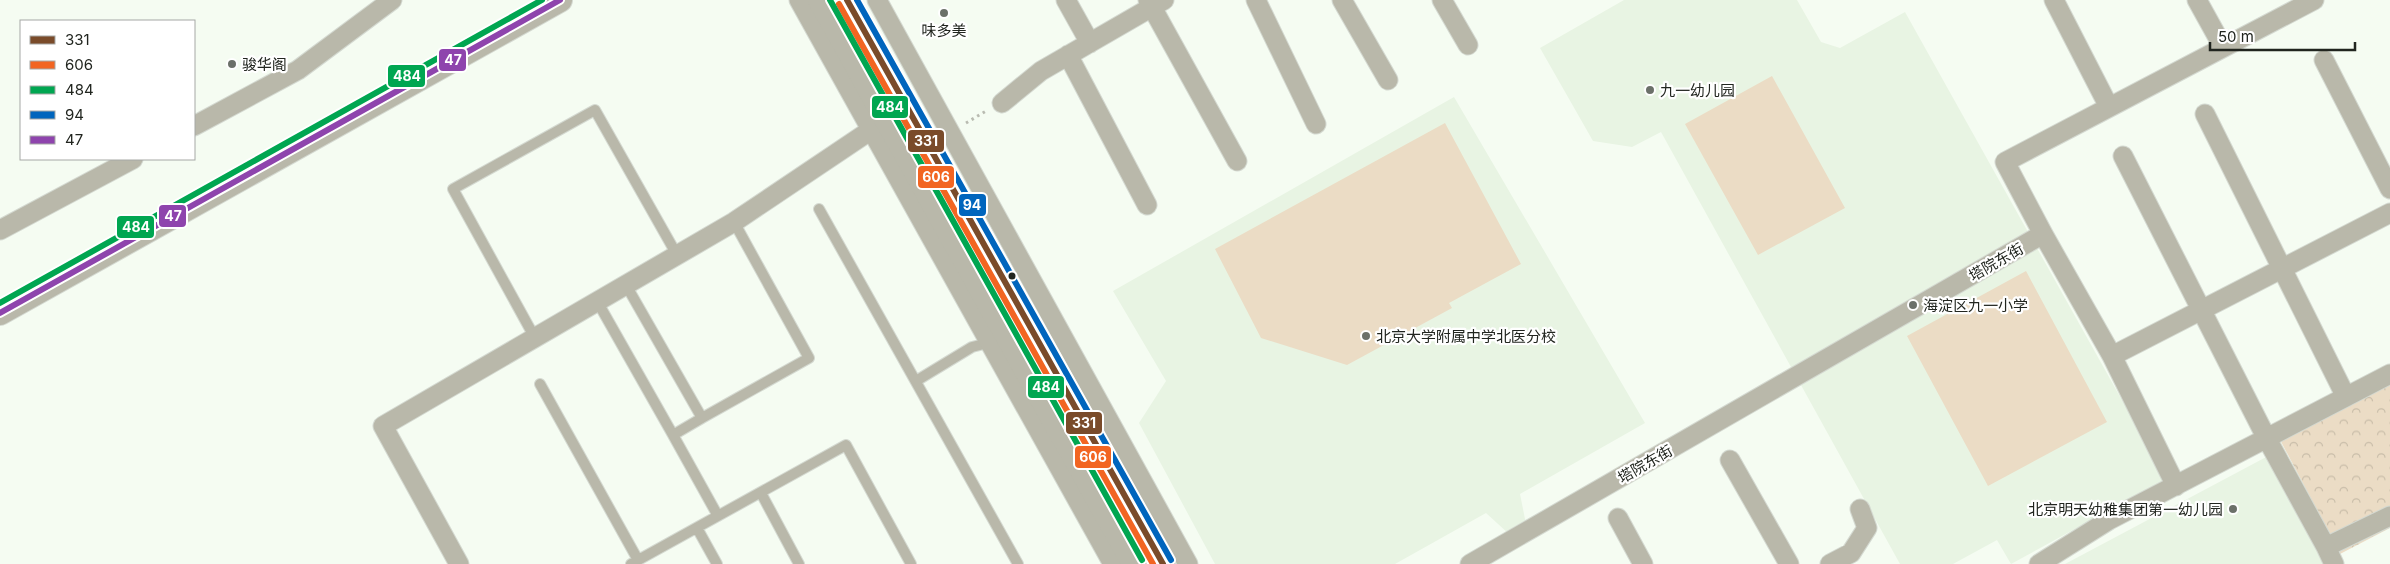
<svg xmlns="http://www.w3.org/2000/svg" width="2390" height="564" font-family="Inter,'Noto Sans SC',sans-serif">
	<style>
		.built { fill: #e8f4e3 }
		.forest { fill: url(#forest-crowns) }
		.pitch { fill: #ebdcc5 }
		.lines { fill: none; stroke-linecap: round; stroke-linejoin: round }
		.service-casing { stroke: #d4d9d1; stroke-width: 12 }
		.minor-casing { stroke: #d4d9d1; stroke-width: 21 }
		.tertiary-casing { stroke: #d4d9d1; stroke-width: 26 }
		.path { stroke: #b9bbb1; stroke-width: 3; stroke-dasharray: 2.5 4; stroke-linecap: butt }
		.service { stroke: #b9b8aa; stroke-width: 10 }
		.minor { stroke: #b9b8aa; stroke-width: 19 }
		.tertiary { stroke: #b9b8aa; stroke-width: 24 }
		.bus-1-casing { stroke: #fff; stroke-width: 10 }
		.bus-2-casing { stroke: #fff; stroke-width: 10 }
		.bus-3-casing { stroke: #fff; stroke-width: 10 }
		.bus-4-casing { stroke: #fff; stroke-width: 10 }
		.bus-5-casing { stroke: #fff; stroke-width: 10 }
		.bus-1 { stroke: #7a4b2a; stroke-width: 6 }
		.bus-2 { stroke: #f26522; stroke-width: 6 }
		.bus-3 { stroke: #00a651; stroke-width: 6 }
		.bus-4 { stroke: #0065bd; stroke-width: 6 }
		.bus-5 { stroke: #8e44ad; stroke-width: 6 }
		.poi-dot { fill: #6b7069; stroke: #fff; stroke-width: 2 }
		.bus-dot { fill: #21251f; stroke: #fff; stroke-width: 2 }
		.labels { text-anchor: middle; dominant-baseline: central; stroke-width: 4.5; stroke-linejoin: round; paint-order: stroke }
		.poi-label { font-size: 15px; fill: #21251f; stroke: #fff; text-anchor: start }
		.street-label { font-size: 15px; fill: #21251f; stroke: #fff }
		.line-badge { stroke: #fff; stroke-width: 2 }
		.badge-label { font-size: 14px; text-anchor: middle; font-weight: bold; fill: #fff }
	</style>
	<defs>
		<pattern id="forest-crowns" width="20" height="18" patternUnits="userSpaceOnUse" patternTransform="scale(1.25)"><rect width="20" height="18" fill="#ebdcc5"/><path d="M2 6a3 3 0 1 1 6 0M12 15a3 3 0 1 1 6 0" fill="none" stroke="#c9bda9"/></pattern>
	</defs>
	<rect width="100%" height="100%" fill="#f5fcf2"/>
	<path class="built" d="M 1624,0 L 1797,0 L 1821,42 L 1840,48 L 1905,12 L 2166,479 L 2011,564 L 1997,540 L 1953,564 L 1900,564 L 1661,132 L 1632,147 L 1593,141 L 1540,48 Z
		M 1454,97 L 1645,423 L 1520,494 L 1526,524 L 1509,534 L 1486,513 L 1395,564 L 1215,564 L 1139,423 L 1166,381 L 1113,291 Z
		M 2270,455 L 2328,564 L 2065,564 Z"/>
	<path class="forest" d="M 2390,373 L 2390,528 L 2340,554 L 2276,432 Z"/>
	<path class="pitch" d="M 1772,76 L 1845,208 L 1758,255 L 1685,124 Z
		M 1445,123 L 1521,264 L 1449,303 L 1452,308 L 1347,365 L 1261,338 L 1215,249 Z
		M 2026,271 L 2107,422 L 1988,486 L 1907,336 Z"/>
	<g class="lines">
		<g class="service-casing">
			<path id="service" d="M 819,209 L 1018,564
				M 597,301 L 673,435 L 702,418 L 626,285
				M 535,338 L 453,189 L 595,110 L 677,255
				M 916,381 L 972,347 L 992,342
				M 540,384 L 638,560
				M 702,418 L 809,358 L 734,222
				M 673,435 L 718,516
				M 761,493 L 799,564
				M 697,528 L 717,564
				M 631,564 L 846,445 L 911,564"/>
		</g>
		<g class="minor-casing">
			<path id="minor" d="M 799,0 L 1113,564
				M 877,0 L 1188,564
				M 1066,0 L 1090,43
				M 1148,0 L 1237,161
				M 1256,0 L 1316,124
				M 1342,0 L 1388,80
				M 1442,0 L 1468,45
				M 2054,0 L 2109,107
				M 2197,0 L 2223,47
				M 1068,55 L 1147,205
				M 2324,60 L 2390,189
				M 1002,103 L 1041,71 L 1164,0
				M 2205,114 L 2346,397
				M 194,126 L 298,70 L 392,0
				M 2123,156 L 2267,439 L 2326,547 L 2390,516
				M 0,230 L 133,159
				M 2043,234 L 2112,356 L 2390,213
				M 2112,356 L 2176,486
				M 1730,460 L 1789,564
				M 1618,518 L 1643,564
				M 2326,547 L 2334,564
				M 459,564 L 383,426 L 734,222 L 871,130 L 890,126
				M 1470,564 L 2043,234 L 2005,162 L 2314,0
				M 1830,564 L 1851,553 L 1867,528 L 1860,509
				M 2039,564 L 2109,520 L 2390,374"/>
		</g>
		<g class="tertiary-casing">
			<path id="tertiary" d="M 820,0 L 1134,564
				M 847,0 L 1163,564
				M 0,313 L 560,0"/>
		</g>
		<path class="path" d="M 966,123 L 986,111"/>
		<use href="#service" class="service"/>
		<use href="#minor" class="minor"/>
		<use href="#tertiary" class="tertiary"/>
		<g class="bus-1-casing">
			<path id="bus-1" d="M 847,0 L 1163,564"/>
		</g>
		<g class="bus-2-casing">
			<path id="bus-2" d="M 839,4 L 1153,564"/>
		</g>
		<g class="bus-3-casing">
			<path id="bus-3" d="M 830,0 L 1142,560
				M 0,303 L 542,0"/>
		</g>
		<g class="bus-4-casing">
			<path id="bus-4" d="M 857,0 L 1171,560"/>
		</g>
		<g class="bus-5-casing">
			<path id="bus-5" d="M 0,313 L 560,0"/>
		</g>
		<use href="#bus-1" class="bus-1"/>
		<use href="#bus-2" class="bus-2"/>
		<use href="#bus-3" class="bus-3"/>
		<use href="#bus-4" class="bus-4"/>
		<use href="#bus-5" class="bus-5"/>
	</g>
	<g class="poi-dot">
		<circle cx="944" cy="13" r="5"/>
		<circle cx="232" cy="64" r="5"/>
		<circle cx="1650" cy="90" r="5"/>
		<circle cx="1913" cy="305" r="5"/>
		<circle cx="1366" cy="336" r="5"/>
		<circle cx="2233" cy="509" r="5"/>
	</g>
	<circle class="bus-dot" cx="1012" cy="276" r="4.5"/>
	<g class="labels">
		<g class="poi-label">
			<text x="944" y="30" text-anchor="middle">味多美</text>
			<text x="242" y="64">骏华阁</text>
			<text x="1660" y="90">九一幼儿园</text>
			<text x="1923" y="305">海淀区九一小学</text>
			<text x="1376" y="336">北京大学附属中学北医分校</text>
			<text x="2223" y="509" text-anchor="end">北京明天幼稚集团第一幼儿园</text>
		</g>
		<g class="street-label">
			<text transform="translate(1996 262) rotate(-30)">塔院东街</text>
			<text transform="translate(1645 464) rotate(-30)">塔院东街</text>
		</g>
	</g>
	<g class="line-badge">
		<rect x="438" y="48" width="29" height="24" rx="5" fill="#8e44ad"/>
		<rect x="387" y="64" width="39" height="24" rx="5" fill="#00a651"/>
		<rect x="871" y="95" width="38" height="24" rx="5" fill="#00a651"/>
		<rect x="907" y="129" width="38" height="24" rx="5" fill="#7a4b2a"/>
		<rect x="917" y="165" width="38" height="24" rx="5" fill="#f26522"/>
		<rect x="958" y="193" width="29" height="24" rx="5" fill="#0065bd"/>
		<rect x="158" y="204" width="29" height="24" rx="5" fill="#8e44ad"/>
		<rect x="116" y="215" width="39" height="24" rx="5" fill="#00a651"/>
		<rect x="1027" y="375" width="38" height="24" rx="5" fill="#00a651"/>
		<rect x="1065" y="411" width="38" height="24" rx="5" fill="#7a4b2a"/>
		<rect x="1074" y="445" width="38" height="24" rx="5" fill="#f26522"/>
	</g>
	<g class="badge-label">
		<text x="453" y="65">47</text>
		<text x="407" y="81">484</text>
		<text x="890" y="112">484</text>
		<text x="926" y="146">331</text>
		<text x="936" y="182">606</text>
		<text x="972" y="210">94</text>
		<text x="173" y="221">47</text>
		<text x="136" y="232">484</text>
		<text x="1046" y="392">484</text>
		<text x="1084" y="428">331</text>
		<text x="1093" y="462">606</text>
	</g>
	<rect x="20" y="20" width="175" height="140" fill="#ffffff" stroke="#a6a8a5"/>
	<rect x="30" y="36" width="25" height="8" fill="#7a4b2a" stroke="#a6a8a5"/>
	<text x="65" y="45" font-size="15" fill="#21251f">331</text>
	<rect x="30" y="61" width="25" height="8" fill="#f26522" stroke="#a6a8a5"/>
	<text x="65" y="70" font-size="15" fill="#21251f">606</text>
	<rect x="30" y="86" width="25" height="8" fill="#00a651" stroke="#a6a8a5"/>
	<text x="65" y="95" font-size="15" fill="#21251f">484</text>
	<rect x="30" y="111" width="25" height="8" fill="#0065bd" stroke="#a6a8a5"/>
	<text x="65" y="120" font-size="15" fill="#21251f">94</text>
	<rect x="30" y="136" width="25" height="8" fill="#8e44ad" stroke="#a6a8a5"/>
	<text x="65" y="145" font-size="15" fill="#21251f">47</text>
	<path d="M2210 42v8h145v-8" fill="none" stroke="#21251f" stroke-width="2.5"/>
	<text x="2218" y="42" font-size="15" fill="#21251f" stroke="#ffffff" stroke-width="4" paint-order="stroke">50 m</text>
</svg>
